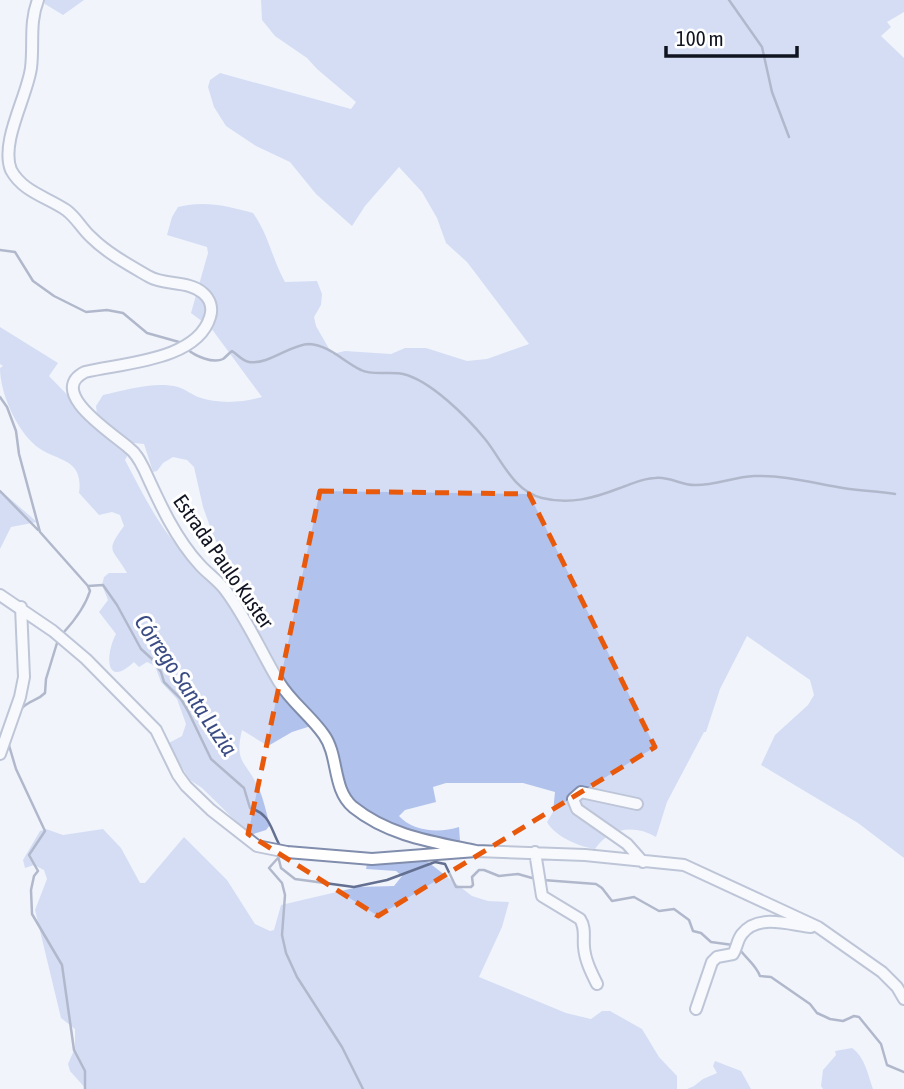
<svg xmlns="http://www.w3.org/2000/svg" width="904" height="1089" font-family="'Asap Condensed',sans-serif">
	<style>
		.green { fill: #b1c2ec; fill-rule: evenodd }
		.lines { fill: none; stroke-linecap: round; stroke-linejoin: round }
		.stream { stroke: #647091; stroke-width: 2.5 }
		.minor-casing { stroke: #818dac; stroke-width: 14 }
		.minor { stroke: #fff; stroke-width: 10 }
		.marked { fill: none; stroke: #e8590c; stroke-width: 5; stroke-dasharray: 14 9; stroke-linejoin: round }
		.labels { text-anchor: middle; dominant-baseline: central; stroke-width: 6; stroke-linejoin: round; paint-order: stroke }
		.street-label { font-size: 21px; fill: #101420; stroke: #fff }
		.water-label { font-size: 23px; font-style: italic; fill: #3a4c83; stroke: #fff }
	</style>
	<rect width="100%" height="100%" fill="#f1f4fb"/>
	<path class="green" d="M 43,0 L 84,0 L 63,15 L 45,4 Z
		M 261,0 L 904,0 L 904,12 L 887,22 L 891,27 L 881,36 L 904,58 L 904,858 L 858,823 L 761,765 L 775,735 L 808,705 L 814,695 L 810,680 L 747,636 L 720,689 L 706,732 L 704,732 L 667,802 L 656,837 C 634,824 609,828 595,849 C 580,847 554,836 547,822 L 553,812 L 555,792 L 523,783 L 446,783 L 433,787 L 436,802 L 405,810 L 399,816 C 413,832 440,833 459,827 L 460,841 L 446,847 L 356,812 L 327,755 L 321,736 L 311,726 L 292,732 L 268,746 L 242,730 C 234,763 246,761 258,787 C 264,799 266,813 270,825 L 266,830 L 250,835 L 202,788 L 190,780 L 167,744 L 182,736 L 186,724 L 177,699 L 161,682 L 155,666 L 147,662 L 139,667 L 134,662 C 105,689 105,655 116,634 L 99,612 L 108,600 L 102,585 L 104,577 L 109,573 L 127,573 C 113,548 104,553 124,526 L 120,515 L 112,512 L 99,515 L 79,493 C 84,457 56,462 36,446 C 16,429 0,393 0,368 L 3,366 L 0,364 L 0,327 L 58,363 L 49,376 L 79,407 L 97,415 L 96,406 L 103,395 C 126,390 155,381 178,387 C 185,389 191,394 198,397 C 218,404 242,403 262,397 L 211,328 L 191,313 L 208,253 L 207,247 L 167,235 L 172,217 L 178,207 C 203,200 229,206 253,213 C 269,235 272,259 285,282 L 317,281 L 322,294 L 321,305 L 314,317 L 316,326 L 332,354 L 345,351 L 391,354 L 405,348 L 426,348 L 467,361 L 487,359 L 529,344 L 467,262 L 446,243 L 437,218 L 422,192 L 399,167 L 365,206 L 352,226 L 316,194 L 290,162 L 256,146 L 226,126 L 214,107 L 208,87 L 210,80 L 220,73 L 351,109 L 356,102 L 317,69 L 307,58 L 275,36 L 262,20 ZM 134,443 L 144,444 L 153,472 L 157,471 L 163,463 L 173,457 L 187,460 L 194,467 L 203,507 L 213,535 L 235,579 L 226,586 C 215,577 202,569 191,560 C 162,534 143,494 125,460 Z
		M 0,490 L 37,522 L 11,527 L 0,549 Z
		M 46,829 L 63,835 L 103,829 L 121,848 L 140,883 L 145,883 L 184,837 L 227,880 L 255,924 L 270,931 L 274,930 L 281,905 L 358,887 L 394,886 L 402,876 L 396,871 L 366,869 L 369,854 L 428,862 L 472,896 L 488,901 L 509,902 L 502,927 L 479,977 L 566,1013 L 591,1019 L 602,1011 L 610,1011 L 642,1029 L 659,1057 L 677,1076 L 677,1089 L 86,1089 L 70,1071 L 68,1064 L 75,1048 L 75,1029 L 61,1018 L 35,910 L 47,879 L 44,870 L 34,865 L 25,868 L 23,860 L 40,831 Z
		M 852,1048 C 865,1057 868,1075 873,1089 L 823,1089 L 821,1086 L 823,1070 L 836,1055 L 835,1051 Z
		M 715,1061 L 741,1071 L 751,1089 L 687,1089 L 694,1086 L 703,1079 L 717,1073 L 713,1066 Z"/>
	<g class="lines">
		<path class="stream" d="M 729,0 L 762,47 L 772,92 L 789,137
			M 0,250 L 15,252 L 33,281 L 54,296 L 86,312 L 107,310 L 123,313 L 147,333 L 179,342
			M 187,349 C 195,356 213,364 223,359 C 226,357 229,353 232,351 C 237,354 242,361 249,362 C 269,365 291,344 309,344 C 329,345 344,362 361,370 C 373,376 389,371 403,374 C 430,380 467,417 485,439 C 502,460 513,491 542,498 C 570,505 594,498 620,488 C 632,484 643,478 655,478 C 670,476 682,486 696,485 C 716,485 734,477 754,476 C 784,475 813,483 843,488 C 860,491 878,491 895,494
			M 0,397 L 7,407 L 16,431 L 19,454 L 40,532 L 88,586
			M 0,491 L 38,530
			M 88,586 L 103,585 L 117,605 L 141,649 L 152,659 L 161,672 L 164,682 L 181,699 L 188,711 L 211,759 L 244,788 L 250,808 C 270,814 270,827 279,844
			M 64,632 C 74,621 85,607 90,591 L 88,586
			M 20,710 C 30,699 36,702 45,693 L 46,679 L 57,643
			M 8,742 L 16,769 L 45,831 L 29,855 L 38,871 L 34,876 L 31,890 L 32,914 L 62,965 L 74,1050 L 85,1071 L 85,1089
			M 278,856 L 281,868 L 295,879 L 354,887 L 387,880 L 435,862 L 445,864 L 456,887 L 471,887 L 473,885 L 472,877 L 479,870 L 484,870 L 499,876 L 518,874 L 532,878
			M 278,858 L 269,868 L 282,883 L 285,895 L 282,935 L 286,953 L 297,977 L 342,1047 L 363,1089
			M 543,880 L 596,884 L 602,888 L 612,901 L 634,897 L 659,911 L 674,909 L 689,920 L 693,931 L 701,933 L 711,942 L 733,945
			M 740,950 C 747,959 756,965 760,976 L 771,977 L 810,1004 L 817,1013 L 830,1019 L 843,1021 L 854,1016 L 859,1017 L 881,1044 L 887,1065 L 904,1072"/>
		<g class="minor-casing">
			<path id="minor" d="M 38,0 C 29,23 34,44 31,68 C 27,97 0,142 11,170 C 23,192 47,197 66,210 C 76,217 82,229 91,237 C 107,253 129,265 148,276 C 164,286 188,280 203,293 C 210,299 213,308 210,317 C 197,361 121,363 85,372 C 45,392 115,435 129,448 C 136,453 140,461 144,469 C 159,502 175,538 200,565 C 208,574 219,581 226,591 C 247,619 261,652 279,682 C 291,702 311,716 324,735 C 339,756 332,789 353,807 C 389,836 433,842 476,851
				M 0,595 L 53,631 L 86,659 L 156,730 L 178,775 L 186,786 L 211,810 L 257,846 L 287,852 L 372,859 L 476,851 L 585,855 L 684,865 L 818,927 L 882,972 L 897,987 L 904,999
				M 0,754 L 20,697 L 24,677 L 21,607
				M 637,804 L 581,792 L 573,799 L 577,809 L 627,844 L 643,862
				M 535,852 L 542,896 L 580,919 C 586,928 583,937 584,947 C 585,960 591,972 597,984
				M 696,1009 L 712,962 L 717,957 L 733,954 C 737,948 737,940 742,934 C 758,913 790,925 811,927"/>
		</g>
		<use href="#minor" class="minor"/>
	</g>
	<path d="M0 0H904V1089H0ZM 320,491 L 529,494 L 655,747 L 378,916 L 248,834 Z" fill="#f1f4fb" fill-opacity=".55" fill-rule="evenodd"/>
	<path class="marked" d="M 320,491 L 529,494 L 655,747 L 378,916 L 248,834 Z"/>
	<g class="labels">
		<g class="street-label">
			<text transform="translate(224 561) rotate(55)">Estrada Paulo Kuster</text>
		</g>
		<g class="water-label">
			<text transform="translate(186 685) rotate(56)">Córrego Santa Luzia</text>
		</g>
	</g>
	<path d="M666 46v10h131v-10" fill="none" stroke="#101420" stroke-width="3.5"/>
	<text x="676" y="46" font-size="21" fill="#101420" stroke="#ffffff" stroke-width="5" paint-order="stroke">100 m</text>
</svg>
